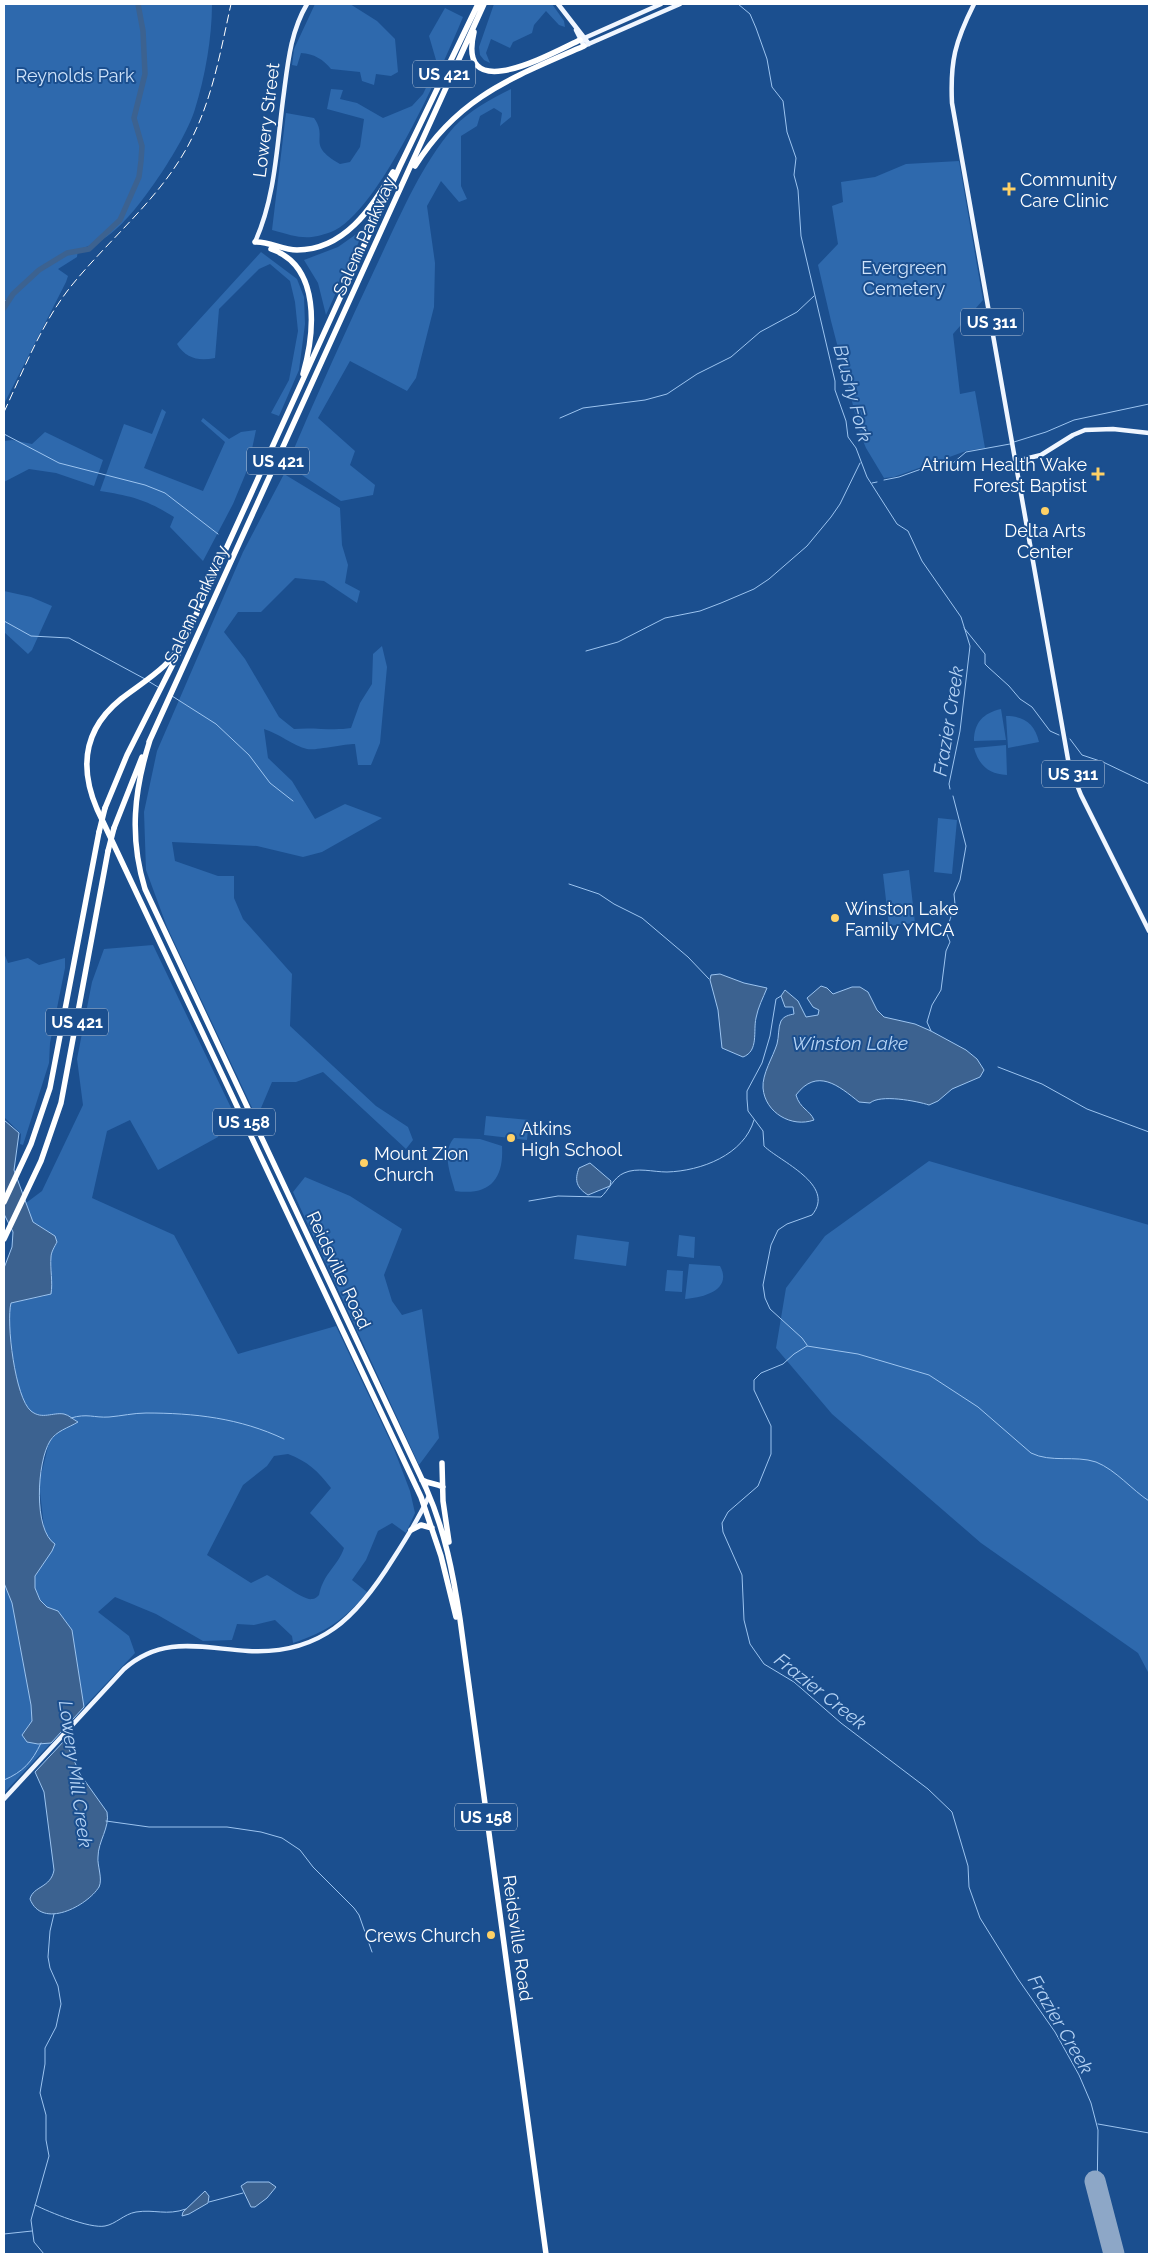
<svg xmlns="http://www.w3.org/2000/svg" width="1153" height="2258" font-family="Raleway,sans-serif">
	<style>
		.green { fill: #2e69ad; fill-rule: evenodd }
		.water { fill: #3c6290; stroke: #9cc4f0 }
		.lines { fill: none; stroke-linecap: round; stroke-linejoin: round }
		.stream { stroke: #9cc4f0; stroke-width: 1 }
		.river { stroke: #3c6290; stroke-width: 5.5 }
		.runway { stroke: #8da7c7; stroke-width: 21 }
		.major { stroke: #f0f6ff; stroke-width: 4.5 }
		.highway { stroke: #fff; stroke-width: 5.5 }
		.rail { stroke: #fff; stroke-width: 1; stroke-dasharray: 9 4; stroke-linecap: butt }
		.highway-bridge { stroke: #fff; stroke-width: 5.5 }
		.poi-dot { fill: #ffd166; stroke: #1b4f8f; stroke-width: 2 }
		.labels { text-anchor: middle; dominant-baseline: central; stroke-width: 4; stroke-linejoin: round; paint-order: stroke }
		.shield { fill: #1b4f8f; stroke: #bbcadd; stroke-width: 1 }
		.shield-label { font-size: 16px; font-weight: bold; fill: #fff }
		.park-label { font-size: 18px; fill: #cfe3fa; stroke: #1b4f8f }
		.street-label { font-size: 18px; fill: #fff; stroke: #1b4f8f }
		.poi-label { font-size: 18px; fill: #fff; stroke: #1b4f8f; text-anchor: start }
		.water-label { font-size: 19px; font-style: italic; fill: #b5d3f5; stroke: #1b4f8f }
	</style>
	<rect width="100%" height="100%" fill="#1b4f8f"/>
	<path class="green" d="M 4,4 L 212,4 C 212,38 205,77 195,109 C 186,140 140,210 115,230 C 104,240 92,245 78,250 L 77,257 L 58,269 L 68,276 L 66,282 L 4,404 Z
		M 315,4 L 350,4 L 377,21 L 395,39 L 398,72 L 391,76 L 376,74 L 374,85 L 362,81 L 360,72 L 331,69 C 323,59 314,54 301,53 L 297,66 L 292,65 L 294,49 Z
		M 494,4 L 552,4 L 564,21 L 565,27 L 559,25 L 546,11 L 534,25 L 532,33 L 513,42 L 510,48 L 491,39 L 486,53 L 490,63 L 484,60 L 480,55 L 479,47 Z
		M 445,8 L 463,17 C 443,65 379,214 331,232 C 307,241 297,237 272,230 L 286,113 L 314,118 C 329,139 305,144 340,164 L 350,162 L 360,147 L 364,119 L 327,109 L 331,89 L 343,90 L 340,99 L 357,103 L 383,118 L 412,106 L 423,94 L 433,73 L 436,60 L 429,36 Z
		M 511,89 L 511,117 L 500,126 L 502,113 L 494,108 L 480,116 L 477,126 L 461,136 L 461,186 L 467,199 L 459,202 L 441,181 L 427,206 L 435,263 L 434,307 L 416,378 L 407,391 L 350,361 L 318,418 L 355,451 L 350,465 L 375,485 L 373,495 L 341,501 L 287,465 C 316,396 347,328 379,260 C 401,214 421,165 454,127 C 469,111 491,99 511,89 Z
		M 959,161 L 983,300 L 953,334 L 960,394 L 975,391 L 985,448 L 966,451 L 894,477 L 884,478 L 866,448 L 861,436 L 831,321 L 818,265 L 838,244 L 832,206 L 843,202 L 841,182 L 875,177 L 906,164 Z
		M 365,228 L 326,315 L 318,283 L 304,260 L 338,247 Z
		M 261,252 L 297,279 L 304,297 L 305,324 L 299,370 L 279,416 L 271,413 L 289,380 L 298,331 L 295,302 L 290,281 L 270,264 L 259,269 L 219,309 L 215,358 C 199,361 186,359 177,344 Z
		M 162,409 L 166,412 L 144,468 L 203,491 L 225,442 L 201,421 L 203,418 L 229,439 L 241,432 L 256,430 L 248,468 L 233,504 L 203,561 L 170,527 L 174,517 C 147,500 132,496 100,491 L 124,424 L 152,434 Z
		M 45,432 L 103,460 L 94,486 L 56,473 L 29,469 L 4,482 L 4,441 L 12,440 L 32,444 Z
		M 284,474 L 340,508 L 342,545 L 348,565 L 345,583 L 360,591 L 357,603 L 324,581 L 295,578 L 261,612 L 238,612 L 224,632 L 245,659 L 279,717 L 294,729 C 314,727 333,731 351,728 L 360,703 L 372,684 L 373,654 L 382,646 L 387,667 L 380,743 L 371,765 L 358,765 L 355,744 C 343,744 314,751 307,749 C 294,746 278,733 264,729 L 268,758 L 292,781 L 315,819 L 345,804 L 382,818 L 322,852 L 303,857 L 257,846 L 172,842 L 175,861 L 218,876 L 234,876 L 234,898 L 243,919 L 292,974 L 290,1026 L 376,1106 L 408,1127 L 413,1140 L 406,1149 L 323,1072 L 296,1082 L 272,1082 L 261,1108 L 274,1125 L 262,1129 L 167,927 L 146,870 L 144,812 L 157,751 L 243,552 Z
		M 4,591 L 31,597 L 52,606 L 32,650 L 28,654 L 4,632 Z
		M 1001,709 L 1006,740 L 974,741 C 974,723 983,713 1001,709 Z
		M 1006,716 C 1024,716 1035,724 1039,742 L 1008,748 Z
		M 1006,745 L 1007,775 C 988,774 979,765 974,748 Z
		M 938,818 L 957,820 L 952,874 L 934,872 Z
		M 909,870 L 915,923 L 889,926 L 883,874 Z
		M 153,945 L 234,1114 L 223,1123 L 218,1137 L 158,1170 L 130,1120 L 107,1131 L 92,1198 L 174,1235 L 238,1354 L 336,1326 L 394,1449 L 410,1491 L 415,1513 L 406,1533 L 392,1523 L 378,1531 L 366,1560 L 352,1580 L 367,1592 C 346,1619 326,1632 293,1643 L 292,1636 L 275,1620 L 254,1625 L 237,1624 L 232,1640 L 203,1641 L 156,1614 L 115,1597 L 98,1612 L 129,1636 L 135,1653 L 84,1707 L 72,1630 L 58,1611 L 47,1607 L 40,1599 L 35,1588 L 35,1576 L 43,1564 L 48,1539 L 44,1527 L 39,1483 L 46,1455 L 49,1442 L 58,1432 L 78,1422 C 74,1419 68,1415 64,1414 C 52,1413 47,1418 34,1413 C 14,1404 10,1330 9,1310 L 11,1303 L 45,1296 L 52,1287 L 51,1256 L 55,1236 L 33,1222 L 26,1203 L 42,1191 L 83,1105 L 77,1059 L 92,982 L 104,949 ZM 288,1454 C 307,1461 318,1471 331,1488 L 310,1513 L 344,1548 C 338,1566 324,1572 319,1595 C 317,1597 315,1599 312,1599 C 304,1601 277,1580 267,1575 L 251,1583 L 207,1555 L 243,1485 L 267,1466 L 274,1456 Z
		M 4,953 L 8,963 L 28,958 L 39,965 L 65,958 L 65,968 L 50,1043 L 49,1063 L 23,1145 L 20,1144 L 21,1134 L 4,1117 Z
		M 486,1116 L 529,1120 L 527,1140 L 484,1135 Z
		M 454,1138 L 480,1139 L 502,1146 C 504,1179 490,1196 455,1191 C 451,1175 441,1153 454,1138 Z
		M 929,1161 L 1149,1225 L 1149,1674 L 1138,1653 L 981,1543 L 832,1414 L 776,1348 L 786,1288 L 825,1236 Z
		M 305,1177 L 350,1196 L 402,1229 L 384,1275 L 392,1301 L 402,1315 L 422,1309 L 439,1438 L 419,1465 L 293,1192 Z
		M 577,1235 L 629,1242 L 626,1266 L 574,1259 Z
		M 679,1235 L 695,1237 L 694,1258 L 677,1256 Z
		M 689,1264 L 720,1266 C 733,1290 703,1298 685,1299 Z
		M 667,1270 L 683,1271 L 682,1292 L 665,1291 Z
		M 4,1583 L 12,1603 L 31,1705 L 32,1721 L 22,1735 L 27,1742 L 38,1744 L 51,1743 L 4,1793 Z"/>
	<path class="water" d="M 720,974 L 744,983 L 767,988 C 763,998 758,1007 756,1018 C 753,1031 759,1051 743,1057 L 722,1048 L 718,1010 L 710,980 L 711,975 Z
		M 821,986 L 827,988 L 833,994 L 852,987 L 860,987 L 868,992 L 877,1010 L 884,1017 L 915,1024 L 931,1031 L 966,1050 L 977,1059 L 984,1070 L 980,1077 L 952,1089 L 938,1101 L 929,1105 C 917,1101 880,1094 870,1103 L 859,1102 C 839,1086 817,1067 796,1095 C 800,1109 810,1110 814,1120 C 792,1128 765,1113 763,1088 C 762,1074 773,1057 777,1044 C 779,1037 778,1027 781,1021 C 784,1016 789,1015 794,1014 L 793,1007 L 785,1007 L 781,996 L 785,990 L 798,1001 L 806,1017 L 818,1015 L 819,1010 L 813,1007 L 807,998 Z
		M 4,1120 L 19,1133 L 14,1170 L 33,1222 L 55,1236 L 57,1242 C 55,1246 51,1252 51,1257 C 50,1269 53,1282 51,1294 L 11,1303 C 6,1322 15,1398 31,1411 C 42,1420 53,1412 64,1414 C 69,1415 74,1420 78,1422 C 68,1428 56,1431 50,1441 C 37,1462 33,1530 55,1544 L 52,1551 L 35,1576 L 35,1588 L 40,1600 L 47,1607 L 58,1611 L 72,1630 L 84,1707 L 51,1743 L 38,1744 L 27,1742 L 22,1735 L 32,1721 L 31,1705 L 12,1603 L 4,1583 L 4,1268 L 12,1247 L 13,1232 L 4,1214 Z
		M 590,1163 L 611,1181 L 610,1186 L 588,1195 C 577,1188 574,1181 579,1168 Z
		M 65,1740 L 80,1774 L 107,1812 C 110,1828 98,1841 98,1857 C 97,1865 103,1879 99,1887 C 87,1906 42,1930 30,1899 C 33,1886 51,1888 54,1870 L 44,1792 L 35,1772 Z
		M 247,2182 L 269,2182 L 276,2187 L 267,2198 L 255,2207 L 251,2207 L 241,2186 Z
		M 205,2191 L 209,2196 L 208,2203 L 189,2214 L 182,2216 L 183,2212 Z"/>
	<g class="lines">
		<path class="stream" d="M 738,4 L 750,14 L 756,28 L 767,59 L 772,87 L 783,101 L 787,132 L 796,158 L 794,175 L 798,190 L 801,236 L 835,381 L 835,390 L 846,421 L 848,437 L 856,448 L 867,477 L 897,524 L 908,531 L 922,561 L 961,617 L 970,646 L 960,731 L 949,784 L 950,789
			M 4,301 L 8,301
			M 560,418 L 583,408 L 645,400 L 667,394 L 697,374 L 731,357 L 760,332 L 797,312 L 814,296
			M 4,434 L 59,463 L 145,485 L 165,493 L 218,534
			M 1014,442 L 1046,432 L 1074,420 L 1149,404
			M 884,480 L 899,477 L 938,463 L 953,463 L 966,452 L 1010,444
			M 872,483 L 877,482
			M 4,621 L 31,636 L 69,638 L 145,679
			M 964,628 L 985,654 L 985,664 L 988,667 L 1009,686 L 1020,699 L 1032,707 L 1050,731 L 1059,735
			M 586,651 L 618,642 L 665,618 L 700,611 L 721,603 L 754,589 L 769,579 L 807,546 L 831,517 L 840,504 L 860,463
			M 148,681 L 158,687
			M 172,696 L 216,724 L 249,755 L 270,783 L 293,801
			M 1070,739 L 1082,755 L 1103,762 L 1149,784
			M 569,884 L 599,894 L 614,904 L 642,918 L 688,957 L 709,979
			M 781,996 L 776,999 L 770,1036 L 762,1063 L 747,1091 L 747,1099 L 748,1111 L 763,1131 L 764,1146 C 779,1161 837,1185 812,1215 L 787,1224 L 778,1230 L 771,1245 L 763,1285 L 765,1298 L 770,1309 L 802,1338 L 807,1345
			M 931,1031 L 927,1022 L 932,1005 L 941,990 L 946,951 L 950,942 L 946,932 L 955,904 L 954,894 L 960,880 L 966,846 L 953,796
			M 998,1067 L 1042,1084 L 1087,1109 L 1149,1132
			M 529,1201 L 558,1196 L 601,1197 C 608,1191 614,1177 624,1173 C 637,1167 653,1172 667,1172 C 701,1171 744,1155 754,1120
			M 807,1346 L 794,1354 L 783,1364 L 761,1373 L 754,1380 L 754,1390 L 771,1426 L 771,1454 L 758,1486 L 728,1512 L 722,1523 L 723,1532 L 742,1575 L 744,1620 L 750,1644 L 764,1664 L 794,1682 L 841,1723 L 928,1789 L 952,1812 L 968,1866 L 969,1887 L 980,1918 L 1018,1979 L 1055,2032 L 1079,2075 L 1091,2103 L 1098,2130 L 1097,2199 L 1117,2254
			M 807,1346 L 858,1354 L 929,1375 L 978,1407 L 1031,1453 C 1051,1463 1075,1455 1096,1462 C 1116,1470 1132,1490 1149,1501
			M 71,1418 C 87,1413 94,1418 109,1417 C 121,1416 134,1413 146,1413 C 194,1413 240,1418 284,1439
			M 4,1780 C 23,1772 32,1762 41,1743
			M 106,1821 L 149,1827 L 227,1827 L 261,1832 L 282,1838 L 300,1850 L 313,1867 L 354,1908 L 359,1915 L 372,1952
			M 1098,2124 L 1149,2133
			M 209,2202 L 243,2193
			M 35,2205 C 49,2212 90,2229 105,2226 C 116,2224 124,2214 136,2212 C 155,2209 166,2216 186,2209
			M 4,2234 L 32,2231
			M 44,2254 L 34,2242 L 31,2220 L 49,2156 L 46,2140 L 46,2115 L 40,2093 L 45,2064 L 45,2048 L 56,2027 L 61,2004 L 58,1986 L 50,1968 L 48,1957 L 50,1931 L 54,1914"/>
		<path class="river" d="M 4,308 L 13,294 L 39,270 L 67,253 L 89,249 L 120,220 L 139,177 L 141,161 L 142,146 L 134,118 L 145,74 L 143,31 L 138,4"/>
		<path class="runway" d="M 1095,2181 L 1114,2254"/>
		<path class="major" d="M 558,4 L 589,44
			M 974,4 C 955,42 950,61 952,103 L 1069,765 L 1081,795 L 1149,931
			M 576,30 L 584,46 L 680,4
			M 580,40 L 661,4
			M 255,242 C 276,196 277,142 284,92 C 288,61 291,31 307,4
			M 1016,461 L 1041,455 L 1073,435 L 1085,430 L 1113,429 L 1149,433
			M 4,1799 L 124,1669 C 163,1635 201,1648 248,1651 C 321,1655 357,1617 393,1559 C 406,1539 419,1518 429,1496"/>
		<path class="highway" d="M 474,32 C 456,108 552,53 580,40
			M 415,166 C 459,96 512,78 584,46
			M 255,242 C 269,241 282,250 297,250 C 344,250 372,208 393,172
			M 271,249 C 321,266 315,332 303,374
			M 186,636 C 179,647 173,658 164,666 C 150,679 135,688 121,699 C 84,729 79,767 97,809 L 421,1497 L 441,1556 L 456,1617
			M 185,639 L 400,166 L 478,4
			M 150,740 C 134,790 129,837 145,889 L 426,1488 C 445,1531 453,1573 460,1619 L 546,2254
			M 149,742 L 484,4
			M 105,808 L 127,755 L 179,652
			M 114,828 L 142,757
			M 4,1202 L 31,1144 L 50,1088 L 99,832
			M 4,1239 L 41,1161 L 61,1103 L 108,851
			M 442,1463 L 443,1501 L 449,1542
			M 422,1480 C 429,1484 435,1483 443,1487
			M 411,1530 L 421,1525 L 432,1528"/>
		<path class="rail" d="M 4,412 C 24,369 42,322 72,285 C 112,236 164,195 192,138 C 213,96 221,49 231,4"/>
		<path class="highway-bridge" d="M 99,832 L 105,808
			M 108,851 L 114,828"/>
	</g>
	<g class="poi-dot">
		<path d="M1006.5 181.5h5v5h5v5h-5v5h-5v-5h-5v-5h5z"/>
		<path d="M1095.5 466.5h5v5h5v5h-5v5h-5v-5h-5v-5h5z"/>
		<circle cx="1045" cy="511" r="5"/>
		<circle cx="835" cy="918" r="5"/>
		<circle cx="511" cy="1138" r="5"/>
		<circle cx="364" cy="1163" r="5"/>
		<circle cx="491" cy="1935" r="5"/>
	</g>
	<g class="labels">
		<g class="shield">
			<rect x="413" y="60.5" width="62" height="27" rx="4"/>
			<rect x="961" y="308.5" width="62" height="27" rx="4"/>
			<rect x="247" y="447.5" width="62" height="27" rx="4"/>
			<rect x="1042" y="760.5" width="62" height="27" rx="4"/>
			<rect x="46" y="1008.5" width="62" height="27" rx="4"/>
			<rect x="213" y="1108.5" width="62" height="27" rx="4"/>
			<rect x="455" y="1803.5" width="62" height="27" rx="4"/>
		</g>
		<g class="shield-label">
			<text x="444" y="74">US 421</text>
			<text x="992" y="322">US 311</text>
			<text x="278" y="461">US 421</text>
			<text x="1073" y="774">US 311</text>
			<text x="77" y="1022">US 421</text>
			<text x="244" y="1122">US 158</text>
			<text x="486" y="1817">US 158</text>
		</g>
		<g class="park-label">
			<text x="75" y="75">Reynolds Park</text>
			<text x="904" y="267">Evergreen<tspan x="904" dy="21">Cemetery</tspan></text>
		</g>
		<g class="street-label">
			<text transform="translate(266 120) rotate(-83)">Lowery Street</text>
			<text transform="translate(364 236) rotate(-66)">Salem Parkway</text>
			<text transform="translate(196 604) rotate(-65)">Salem Parkway</text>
			<text transform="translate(339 1270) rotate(65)">Reidsville Road</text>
			<text transform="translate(518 1938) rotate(82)">Reidsville Road</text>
		</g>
		<g class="poi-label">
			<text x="1020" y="179">Community<tspan x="1020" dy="21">Care Clinic</tspan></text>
			<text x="1087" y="464" text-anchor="end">Atrium Health Wake<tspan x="1087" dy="21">Forest Baptist</tspan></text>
			<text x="1045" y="530" text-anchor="middle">Delta Arts<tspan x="1045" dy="21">Center</tspan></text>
			<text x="845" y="908">Winston Lake<tspan x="845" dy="21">Family YMCA</tspan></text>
			<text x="521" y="1128">Atkins<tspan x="521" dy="21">High School</tspan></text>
			<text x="374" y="1153">Mount Zion<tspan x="374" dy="21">Church</tspan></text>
			<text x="481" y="1935" text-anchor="end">Crews Church</text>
		</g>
		<g class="water-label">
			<text transform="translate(853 393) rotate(75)">Brushy Fork</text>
			<text transform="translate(948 721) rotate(-81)">Frazier Creek</text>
			<text x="850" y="1043">Winston Lake</text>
			<text transform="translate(821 1691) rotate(38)">Frazier Creek</text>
			<text transform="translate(76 1774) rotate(82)">Lowery Mill Creek</text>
			<text transform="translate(1061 2024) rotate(60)">Frazier Creek</text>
		</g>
	</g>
	<rect width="1153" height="2258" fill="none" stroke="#ffffff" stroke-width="10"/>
</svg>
